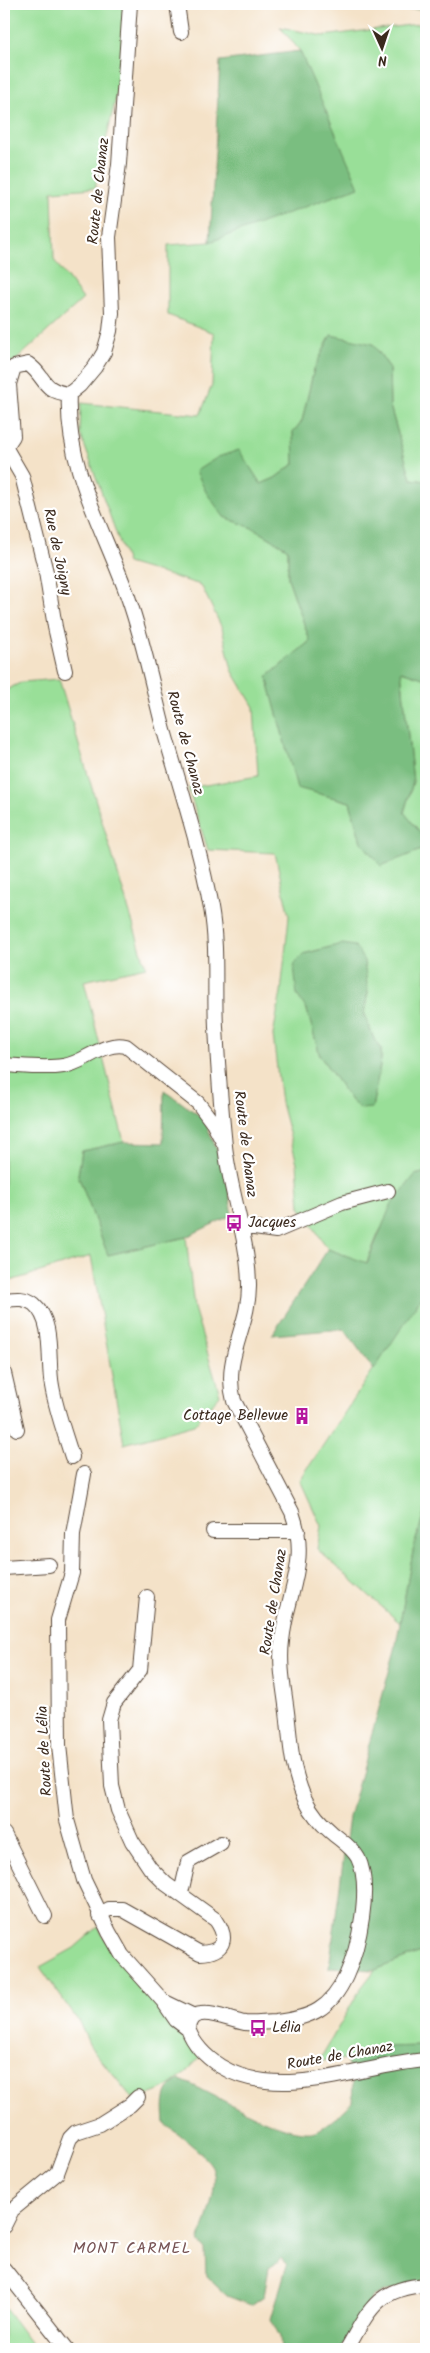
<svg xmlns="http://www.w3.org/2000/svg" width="430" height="2353" font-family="Kalam,sans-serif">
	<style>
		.green { fill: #99df98; stroke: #6a845b; fill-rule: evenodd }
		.forest { fill: #7abe80; stroke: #5a744f }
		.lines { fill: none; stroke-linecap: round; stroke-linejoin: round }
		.minor-casing { stroke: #574638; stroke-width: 16 }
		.minor { stroke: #fff; stroke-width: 14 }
		.labels { text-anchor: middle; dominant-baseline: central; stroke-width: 4.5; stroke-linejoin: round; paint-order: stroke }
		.street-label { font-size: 15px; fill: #3b2a1e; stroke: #fff }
		.poi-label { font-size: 15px; fill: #3b2a1e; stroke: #fff; text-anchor: start }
		.neighbourhood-label { font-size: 16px; letter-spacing: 1px; fill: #785556; stroke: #fff }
	</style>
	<rect width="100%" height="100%" fill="#fff"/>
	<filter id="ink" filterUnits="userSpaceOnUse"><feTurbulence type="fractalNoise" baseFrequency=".02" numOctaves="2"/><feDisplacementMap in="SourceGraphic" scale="10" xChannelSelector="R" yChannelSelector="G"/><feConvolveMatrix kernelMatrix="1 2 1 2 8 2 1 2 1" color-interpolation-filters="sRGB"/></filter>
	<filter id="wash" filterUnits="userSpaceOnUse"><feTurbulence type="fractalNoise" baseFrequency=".0096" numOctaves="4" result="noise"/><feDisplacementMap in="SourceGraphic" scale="20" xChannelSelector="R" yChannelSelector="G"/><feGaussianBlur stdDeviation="1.12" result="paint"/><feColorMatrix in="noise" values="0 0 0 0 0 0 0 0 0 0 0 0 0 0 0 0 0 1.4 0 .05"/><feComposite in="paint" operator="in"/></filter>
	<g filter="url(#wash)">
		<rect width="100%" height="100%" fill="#f4e2c8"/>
		<path class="green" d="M 4,4 L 124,4 L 123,67 L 95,188 L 52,191 L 54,260 L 83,299 L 16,360 L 4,366 Z
			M 352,4 L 426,4 L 426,8 L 388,12 Z
			M 426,23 L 426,481 L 411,479 L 390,406 L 389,367 L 373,344 L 314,369 L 302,421 L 293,432 L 294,464 L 275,478 L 261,484 L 224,517 L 255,529 L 288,549 L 288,578 L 310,641 L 267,677 L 297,787 L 350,802 L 361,842 L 423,836 L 404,813 L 413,782 L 401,671 L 426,679 L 426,1172 L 415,1175 L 379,1232 L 366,1264 L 328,1249 L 300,1207 L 297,1163 L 281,1103 L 273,1035 L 281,992 L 289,916 L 275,853 L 208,850 L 188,788 L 258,776 L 254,707 L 232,670 L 222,628 L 201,585 L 127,563 L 80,433 L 81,403 L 200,415 L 212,385 L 214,333 L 168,315 L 168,245 L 210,242 L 300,51 L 280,27 L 323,36 ZM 342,944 L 368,992 L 364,1014 L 374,1039 L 381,1048 L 381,1060 L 372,1108 L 352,1102 L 320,1056 L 307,1010 L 303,954 Z
			M 59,679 L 146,967 L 84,981 L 124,1142 L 82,1151 L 78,1175 L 108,1255 L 186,1237 L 194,1308 L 220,1395 L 194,1425 L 124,1444 L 91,1256 L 4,1283 L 4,691 L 22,682 Z
			M 426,1290 L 426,1508 L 414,1546 L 400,1623 L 317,1549 L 321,1526 L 300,1480 Z
			M 98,1927 L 110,1947 L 152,1999 L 165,2020 L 200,2057 C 179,2081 165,2094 132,2098 L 90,2046 L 79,2022 L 40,1967 L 74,1948 Z
			M 426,1950 L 426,2046 L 379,2047 L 346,2059 L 319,2061 L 361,1988 L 375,1970 Z
			M 4,2307 L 35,2349 L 4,2349 Z"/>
		<path class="forest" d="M 300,51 L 359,187 L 210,242 L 220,61 Z
			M 331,335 L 373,344 L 389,367 L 390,406 L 411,479 L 426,481 L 426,679 L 401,671 L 413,782 L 404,812 L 423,836 L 421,850 L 381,866 L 361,842 L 350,802 L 297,788 L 267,677 L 310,641 L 288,578 L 288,549 L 255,529 L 224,517 L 206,492 L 196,471 L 218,457 L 239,450 L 261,484 L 275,478 L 294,464 L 293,432 L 302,421 L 314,369 Z
			M 342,944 L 355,946 L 364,961 L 368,992 L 364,1014 L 374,1039 L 381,1048 L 381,1060 L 372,1108 L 361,1109 L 352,1102 L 320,1056 L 307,1010 L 297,995 L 294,965 L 303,954 Z
			M 164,1090 L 204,1119 L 227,1175 L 232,1215 L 186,1237 L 108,1255 L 78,1175 L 82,1151 L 124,1142 L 163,1143 Z
			M 426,1172 L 426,1290 L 374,1370 L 344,1329 L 272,1335 L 328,1249 L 367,1263 L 391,1205 L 415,1175 Z
			M 426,1508 L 426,1950 L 375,1970 L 329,1968 L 349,1817 L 395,1650 L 414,1546 Z
			M 426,2046 L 426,2288 L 391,2290 L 373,2296 L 342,2349 L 281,2349 L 280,2337 L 271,2319 L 287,2265 L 281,2258 L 269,2268 L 264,2296 L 251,2305 L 227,2296 L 206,2276 L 205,2249 L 199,2242 C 205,2222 219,2188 213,2169 C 210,2157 176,2133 165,2124 C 164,2106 161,2089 180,2080 C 210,2090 286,2141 316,2131 C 329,2126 342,2111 352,2102 L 353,2082 L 346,2059 L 379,2047 Z"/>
	</g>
	<g filter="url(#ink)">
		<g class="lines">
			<g class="minor-casing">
				<path id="minor" d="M 130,4 L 119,164 L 109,237 L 112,313 L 110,331 L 104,352 L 95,367 L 80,385 L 69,394 C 65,467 105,531 128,597 C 143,639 152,684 163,727 C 180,787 200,847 211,908 C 218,947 214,988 216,1027 C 218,1067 221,1107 225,1146 C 230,1192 248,1238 249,1284 C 250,1326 222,1358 234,1401 L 292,1512 C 310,1563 287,1592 282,1641 C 279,1665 284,1688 287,1712 C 289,1728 290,1745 293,1761 C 299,1790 307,1812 331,1832 C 340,1840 352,1847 358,1858 C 372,1886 359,1948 346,1976 C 331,2009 311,2018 275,2022 C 265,2022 255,2024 245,2023 C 232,2021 214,2012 201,2014 C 192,2015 189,2021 188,2029 C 194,2045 206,2057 220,2066 C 281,2103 360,2065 426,2060
					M 177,4 L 181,32
					M 4,445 L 22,476 L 46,572 L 55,627 L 65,671
					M 4,445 L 9,442 L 13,436 L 9,384 L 14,367 L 28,364 C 46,376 41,391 69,394
					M 4,1065 C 23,1066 44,1069 63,1066 C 84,1064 102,1041 126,1046 L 198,1103 L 213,1123 L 223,1142
					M 240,1226 L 276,1231 L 342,1203 L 388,1191
					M 4,1300 C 14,1299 25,1297 34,1304 C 55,1322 47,1362 52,1386 C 56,1410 65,1434 72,1457
					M 4,1373 L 17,1429
					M 84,1474 L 73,1534 L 72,1573 L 58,1620 L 59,1745 L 67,1820 L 84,1880 L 109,1932 L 122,1955 L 163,2001 L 176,2020 L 188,2029
					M 213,1531 L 298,1531
					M 4,1568 L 49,1565
					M 4,1834 L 45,1916
					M 181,1893 L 188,1862 L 221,1843
					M 99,1915 L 109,1909 L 122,1909 L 200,1953 C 224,1952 229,1939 216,1920 L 166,1884 L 150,1868 L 132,1841 L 118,1810 L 112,1786 L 109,1720 L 114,1703 L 140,1670 L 147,1597
					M 163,2001 L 194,2016
					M 4,2226 L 12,2210 L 57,2173 L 70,2138 L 76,2132 L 100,2124 L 130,2105 L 138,2097
					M 4,2269 L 67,2349
					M 347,2349 C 369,2310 377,2288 426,2285"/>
			</g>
			<use href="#minor" class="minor"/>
		</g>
	</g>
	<defs>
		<g id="bus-bare" transform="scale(1.35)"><path d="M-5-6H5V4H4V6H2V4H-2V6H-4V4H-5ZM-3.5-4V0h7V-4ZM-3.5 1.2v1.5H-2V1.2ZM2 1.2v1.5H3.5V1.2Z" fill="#b5179e" stroke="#fff" stroke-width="2.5" paint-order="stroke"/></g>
		<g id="building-bare" transform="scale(1.35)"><path d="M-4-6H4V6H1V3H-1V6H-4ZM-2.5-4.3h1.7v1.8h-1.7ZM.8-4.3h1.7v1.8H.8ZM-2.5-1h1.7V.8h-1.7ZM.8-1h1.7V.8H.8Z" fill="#b5179e" stroke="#fff" stroke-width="2.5" paint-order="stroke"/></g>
	</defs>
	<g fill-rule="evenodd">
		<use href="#bus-bare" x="234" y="1223"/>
		<use href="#building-bare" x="302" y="1416"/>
		<use href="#bus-bare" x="258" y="2028"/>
	</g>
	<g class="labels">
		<g class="street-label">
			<text transform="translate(99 191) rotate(-84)">Route de Chanaz</text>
			<text transform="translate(57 552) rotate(78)">Rue de Joigny</text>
			<text transform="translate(185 743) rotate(75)">Route de Chanaz</text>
			<text transform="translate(245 1144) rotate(83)">Route de Chanaz</text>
			<text transform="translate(274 1602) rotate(-81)">Route de Chanaz</text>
			<text transform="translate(45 1751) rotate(-93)">Route de Lélia</text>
			<text transform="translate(340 2056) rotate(-10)">Route de Chanaz</text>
		</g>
		<g class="poi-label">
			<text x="248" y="1223">Jacques</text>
			<text x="288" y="1416" text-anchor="end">Cottage Bellevue</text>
			<text x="272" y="2028">Lélia</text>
		</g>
		<g class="neighbourhood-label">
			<text x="132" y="2248">MONT CARMEL</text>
		</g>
	</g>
	<rect width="430" height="2353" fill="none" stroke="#fff" stroke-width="20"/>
	<g transform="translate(382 48) rotate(177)" stroke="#ffffff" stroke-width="4" paint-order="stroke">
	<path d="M0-4L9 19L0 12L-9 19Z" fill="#3b2a1e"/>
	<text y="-8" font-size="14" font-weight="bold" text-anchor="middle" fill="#3b2a1e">N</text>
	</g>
</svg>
